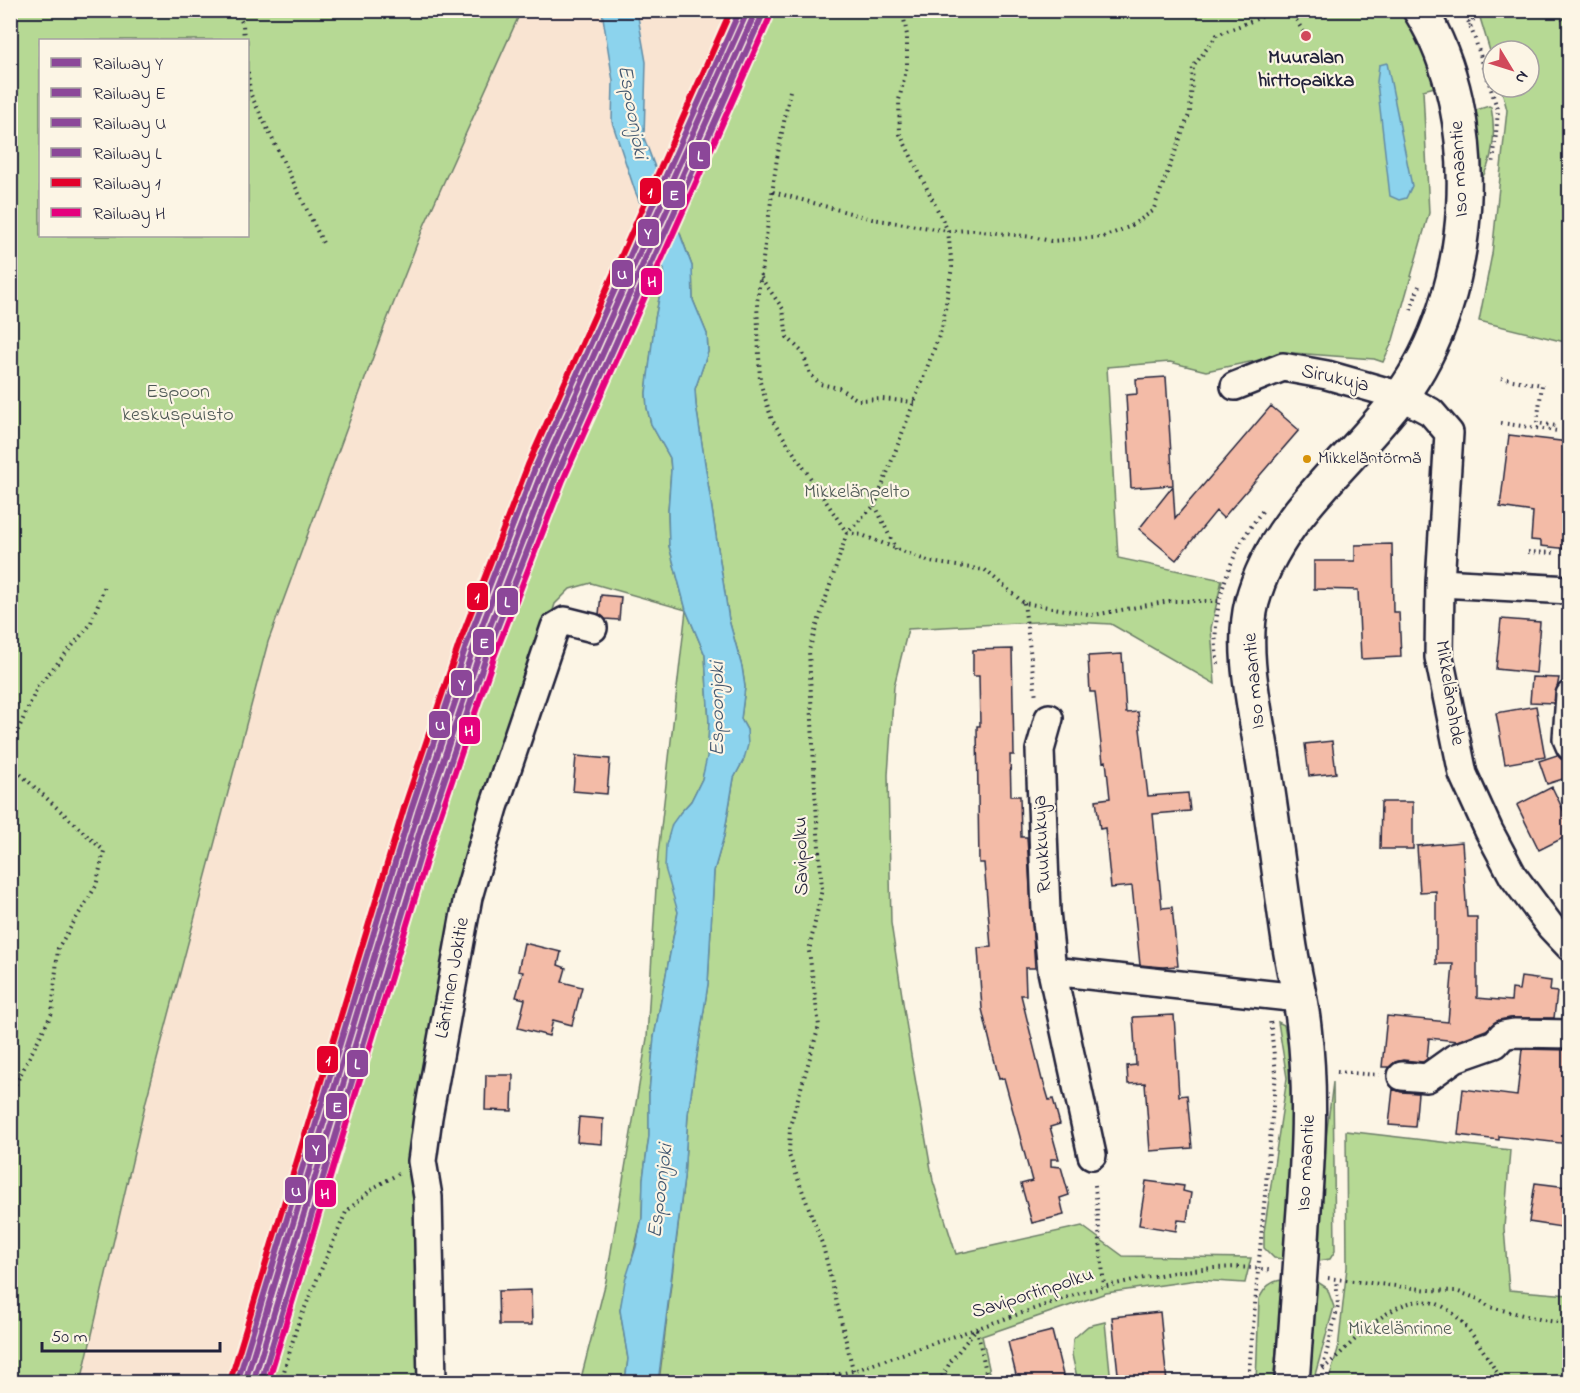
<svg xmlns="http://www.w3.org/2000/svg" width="1580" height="1393" font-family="'Indie Flower',sans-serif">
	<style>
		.built { fill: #f9e4d2 }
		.green { fill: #b6d994; stroke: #6c7e68; stroke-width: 1.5; fill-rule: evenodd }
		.water { fill: #8cd3ed; stroke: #628ca6; stroke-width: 1.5 }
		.building { fill: #f3bba7; stroke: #22223b; stroke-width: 1.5 }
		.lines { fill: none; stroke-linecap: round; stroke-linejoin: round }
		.minor-casing { stroke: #22223b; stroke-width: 32 }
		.major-casing { stroke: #22223b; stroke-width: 38 }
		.path { stroke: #22223b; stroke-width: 4; stroke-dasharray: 1.5 4.5; stroke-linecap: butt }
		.minor { stroke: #fcf5e5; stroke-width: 27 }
		.major { stroke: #fcf5e5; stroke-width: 33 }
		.rail-1-casing { stroke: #fcf5e5; stroke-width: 10 }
		.rail-2-casing { stroke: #fcf5e5; stroke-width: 10 }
		.rail-3-casing { stroke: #fcf5e5; stroke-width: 10 }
		.rail-4-casing { stroke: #fcf5e5; stroke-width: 10 }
		.rail-5-casing { stroke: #fcf5e5; stroke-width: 10 }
		.rail-6-casing { stroke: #fcf5e5; stroke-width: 10 }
		.rail-1 { stroke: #8c4799; stroke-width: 6 }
		.rail-2 { stroke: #8c4799; stroke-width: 6 }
		.rail-3 { stroke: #8c4799; stroke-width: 6 }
		.rail-4 { stroke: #8c4799; stroke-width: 6 }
		.rail-5 { stroke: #e4002b; stroke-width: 6 }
		.rail-6 { stroke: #e5007d; stroke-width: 6 }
		.poi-dot { fill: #d1495b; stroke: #fcf5e5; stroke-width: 2 }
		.bus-dot { fill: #d79209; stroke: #fcf5e5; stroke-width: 2 }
		.labels { text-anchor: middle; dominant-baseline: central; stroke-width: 4.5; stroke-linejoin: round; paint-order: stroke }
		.bus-label { font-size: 18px; fill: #22223b; stroke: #fcf5e5; text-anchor: start }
		.poi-label { font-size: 20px; font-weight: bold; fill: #22223b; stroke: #fcf5e5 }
		.street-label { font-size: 20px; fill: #22223b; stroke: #fcf5e5 }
		.park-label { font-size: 20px; fill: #4e5956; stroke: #fcf5e5 }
		.water-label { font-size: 21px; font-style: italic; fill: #425770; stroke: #fcf5e5 }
		.line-badge { stroke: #fcf5e5; stroke-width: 2 }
		.badge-label { font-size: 16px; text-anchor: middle; font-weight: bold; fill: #fff }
	</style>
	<rect width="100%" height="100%" fill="#fcf5e5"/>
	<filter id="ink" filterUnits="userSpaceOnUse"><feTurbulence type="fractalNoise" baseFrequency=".0167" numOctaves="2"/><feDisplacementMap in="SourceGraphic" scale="12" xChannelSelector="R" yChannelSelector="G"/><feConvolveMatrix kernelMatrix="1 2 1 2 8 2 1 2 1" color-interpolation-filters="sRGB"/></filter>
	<g filter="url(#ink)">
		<path class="built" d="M 521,11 L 760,11 L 672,211 L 656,240 L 548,484 L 451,746 L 258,1382 L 81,1382 L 146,1101 L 268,642 L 383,330 L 424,226 Z"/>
		<path class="green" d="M 10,11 L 521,11 L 424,226 L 383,330 L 268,642 L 146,1101 L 81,1382 L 11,1382 ZM 40,40 L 248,40 L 248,236 L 40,236 Z
			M 760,11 L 1406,11 L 1439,86 L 1423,90 L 1429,213 L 1393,340 L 1383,362 L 1374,359 L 1293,353 L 1206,371 L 1170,362 L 1107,367 L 1118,558 L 1222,580 L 1211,628 L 1215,684 L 1111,624 L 1053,621 L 908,629 L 894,686 L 888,775 L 891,923 L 911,1055 L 933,1181 L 956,1254 L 1082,1226 L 1123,1256 L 1251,1258 L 1245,1283 L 1197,1280 L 1106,1293 L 982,1336 L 992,1382 L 659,1382 L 684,1178 L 688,1114 L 708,984 L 714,871 L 724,836 L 734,778 L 744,759 L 747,730 L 741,719 L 745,687 L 742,667 L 729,620 L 696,405 L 695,389 L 708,352 L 707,334 L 693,300 L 692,266 L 672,211 Z
			M 1478,11 L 1569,11 L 1569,343 L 1479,321 L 1492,254 L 1507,110 L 1501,87 L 1529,87 L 1529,51 L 1493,51 L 1493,61 Z
			M 1489,106 L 1491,107 C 1496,132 1494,161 1479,183 L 1476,149 L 1476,110 Z
			M 656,240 L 661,253 L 664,273 L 655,319 L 646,393 L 647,408 L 651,424 L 670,458 L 671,470 L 668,511 L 669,546 L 686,610 L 705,655 L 709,723 L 708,757 L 702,779 L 691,801 L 680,813 L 675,898 L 678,912 L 654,1037 L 649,1093 L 649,1136 L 643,1179 L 642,1218 L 620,1310 L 628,1359 L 625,1382 L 580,1382 L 606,1281 L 647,1038 L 658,854 L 686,610 L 591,583 L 570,589 L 555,604 L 463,895 L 423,1208 L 424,1382 L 258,1382 L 451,746 L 548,484 Z
			M 1278,1022 L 1284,1025 L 1296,1085 L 1284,1259 L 1274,1258 L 1264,1248 L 1264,1232 L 1287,1078 Z
			M 1333,1082 L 1335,1251 L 1330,1259 L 1318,1261 L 1321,1177 Z
			M 1346,1131 L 1510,1150 L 1504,1228 L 1509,1290 L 1569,1295 L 1569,1382 L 1328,1382 L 1338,1349 L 1347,1267 Z
			M 1283,1280 L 1273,1382 L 1256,1382 L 1259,1299 C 1265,1287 1270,1281 1283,1280 Z
			M 1316,1281 L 1327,1288 L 1334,1307 L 1313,1382 L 1307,1382 Z
			M 1105,1322 L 1111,1382 L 1078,1382 L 1072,1355 L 1073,1339 L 1088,1326 Z"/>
		<path class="water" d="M 602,11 L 637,11 L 646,62 L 644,138 L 692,266 L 693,300 L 707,334 L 708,352 L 695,389 L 696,405 L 729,620 L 742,667 L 745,687 L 741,719 L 747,730 L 748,745 L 744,759 L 734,778 L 724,836 L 714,871 L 708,984 L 688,1114 L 684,1178 L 658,1382 L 625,1382 L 628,1359 L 620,1310 L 625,1281 L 636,1247 L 642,1218 L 643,1179 L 649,1136 L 649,1093 L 654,1037 L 678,912 L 665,868 L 666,845 L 672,824 L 680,813 L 691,801 L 702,779 L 707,757 L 709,723 L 705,655 L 686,610 L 669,546 L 668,511 L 671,470 L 670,458 L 651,424 L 647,408 L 646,393 L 655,319 L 664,273 L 661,253 L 635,191 L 612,122 L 613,81 Z
			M 1387,63 L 1412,186 L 1406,198 L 1399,200 L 1390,196 L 1377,82 L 1379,65 Z"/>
		<path class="building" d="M 1166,377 L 1173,485 L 1131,488 L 1126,395 L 1137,394 L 1136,379 Z
			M 1271,406 L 1299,430 L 1223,518 L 1216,511 L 1176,560 L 1139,529 L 1173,486 L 1175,518 Z
			M 1509,435 L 1569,442 L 1569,549 L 1541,546 L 1541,541 L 1531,540 L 1533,512 L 1500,507 Z
			M 1392,544 L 1393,612 L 1399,612 L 1401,657 L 1361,659 L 1358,590 L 1314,589 L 1314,561 L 1355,561 L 1355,545 Z
			M 601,595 L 621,597 L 619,620 L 605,619 L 599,614 Z
			M 1501,619 L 1540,622 L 1536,673 L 1496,669 Z
			M 1012,649 L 1014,755 L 1010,755 L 1011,796 L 1020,796 L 1021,837 L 1027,837 L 1035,968 L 1025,968 L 1026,995 L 1021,995 L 1042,1080 L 1043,1080 L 1049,1100 L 1053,1099 L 1060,1124 L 1050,1127 L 1059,1159 L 1051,1159 L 1051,1166 L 1061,1167 L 1069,1195 L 1060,1198 L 1064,1215 L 1032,1223 L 1021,1184 L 1032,1181 L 1004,1078 L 999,1079 L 982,1009 L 978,948 L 991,947 L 984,863 L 979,863 L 977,726 L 980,726 L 979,676 L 973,676 L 973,650 Z
			M 1122,654 L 1126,713 L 1138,712 L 1148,796 L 1188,793 L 1190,811 L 1153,814 L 1162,908 L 1172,907 L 1178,966 L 1163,967 L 1140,965 L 1132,886 L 1111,888 L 1105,828 L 1100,829 L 1096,800 L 1110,798 L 1106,761 L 1103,762 L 1095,692 L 1090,692 L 1088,656 Z
			M 1532,677 L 1559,678 L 1554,703 L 1530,702 Z
			M 1536,706 L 1545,757 L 1505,764 L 1496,713 Z
			M 1332,741 L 1336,773 L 1309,776 L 1305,744 Z
			M 1557,755 L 1561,759 L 1569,762 L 1569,777 L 1547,784 L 1539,761 Z
			M 576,756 L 610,759 L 607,794 L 573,791 Z
			M 1552,787 L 1569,822 L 1569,835 L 1539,850 L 1517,805 Z
			M 1381,802 L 1413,802 L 1413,849 L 1380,849 Z
			M 1462,842 L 1467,917 L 1477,917 L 1477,998 L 1511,1001 L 1512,989 L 1519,990 L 1521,977 L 1551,981 L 1550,991 L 1557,992 L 1554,1018 L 1511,1018 L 1499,1020 L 1486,1030 L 1457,1041 L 1429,1038 L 1427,1059 L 1423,1062 L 1403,1060 L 1395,1062 L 1389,1067 L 1382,1067 L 1387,1016 L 1448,1022 L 1453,964 L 1436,964 L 1436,891 L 1420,892 L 1417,846 Z
			M 524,943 L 561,952 L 558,965 L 566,968 L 562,982 L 582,987 L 572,1025 L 553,1020 L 549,1036 L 518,1028 L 525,999 L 516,997 L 523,972 L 518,971 Z
			M 1174,1015 L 1179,1096 L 1187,1095 L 1192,1148 L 1150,1151 L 1145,1083 L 1128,1084 L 1127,1066 L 1136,1065 L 1133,1017 Z
			M 1522,1049 L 1569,1050 L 1569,1144 L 1499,1136 L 1499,1140 L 1458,1135 L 1463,1089 L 1517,1096 Z
			M 486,1075 L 513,1075 L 512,1111 L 485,1110 Z
			M 1393,1089 L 1401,1092 L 1418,1093 L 1415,1127 L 1389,1125 Z
			M 579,1117 L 603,1119 L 602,1144 L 577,1142 Z
			M 1146,1181 L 1184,1186 L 1183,1191 L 1191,1193 L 1187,1221 L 1178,1220 L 1176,1231 L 1139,1225 Z
			M 1535,1183 L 1567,1187 L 1561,1227 L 1529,1222 Z
			M 531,1290 L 532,1325 L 499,1325 L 498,1291 Z
			M 1160,1312 L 1167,1383 L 1119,1383 L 1112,1317 Z
			M 1052,1331 L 1065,1383 L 1018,1383 L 1008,1342 Z"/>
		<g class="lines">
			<g class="minor-casing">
				<path id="minor" d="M 1235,386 L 1283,367 L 1327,375 L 1401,396 L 1431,412 L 1449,433 L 1440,583 L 1439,657 L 1463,774 L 1489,831 L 1513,876 L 1551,927 L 1570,947
					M 1440,583 L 1570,590
					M 1570,695 L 1567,739 L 1570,746
					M 1049,718 L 1040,750 L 1046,911 L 1052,971 L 1092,1155
					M 1052,971 L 1299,998
					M 1402,1076 L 1427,1078 L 1455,1058 L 1495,1044 L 1503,1035 L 1514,1033 L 1570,1034
					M 432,1382 L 428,1197 L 422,1161 L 428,1117 L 468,897 L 494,807 L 555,627 L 565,621 L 593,628"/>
			</g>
			<g class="major-casing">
				<path id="major" d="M 1292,1382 C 1296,1329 1300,1276 1303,1223 C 1308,1157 1312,1093 1304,1027 C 1301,998 1293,969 1289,941 C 1280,881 1273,820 1263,760 C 1256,712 1240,650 1252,602 C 1274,518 1350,464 1400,397 C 1476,297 1487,117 1420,10"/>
			</g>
			<path class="path" d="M 235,10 L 243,24 L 244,40
				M 1290,10 L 1306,36
				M 1464,10 L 1475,39 L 1498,111 L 1493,166
				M 1554,10 L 1570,27
				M 1470,26 L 1478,10
				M 248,72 L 250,93 L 324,245
				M 790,91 L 777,158 L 757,302 L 760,382 L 772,420 L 847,533
				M 773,192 L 872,219 L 948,231 L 973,230 L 1032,237 L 1051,241 L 1103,237 L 1129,227 L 1153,211 L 1190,112 L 1193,67 L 1217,35 L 1271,13 L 1274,10
				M 761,278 L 783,309 L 787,337 L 803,353 L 810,374 L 820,384 L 839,388 L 858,400 L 882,399 L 915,402
				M 1411,310 L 1419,286
				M 1501,378 L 1542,385 L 1537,423 L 1556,426
				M 1501,423 L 1557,431
				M 1563,476 L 1570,472
				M 847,533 L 862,535 L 930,562 L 985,570 L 1024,603 L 1094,615 L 1170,601 L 1219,601
				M 896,550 L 875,505 L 942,328 L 952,267 L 948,231 L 900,134 L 899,100 L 907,66 L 907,35 L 904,19 L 898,10
				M 1528,552 L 1558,553
				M 1024,603 L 1036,697
				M 1218,664 C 1208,611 1230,550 1264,509
				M 1337,1072 L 1379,1075
				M 10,1095 L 52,1013 L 58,948 L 96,886 L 104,851 L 17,771 L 13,741 L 38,686 L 90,625 L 105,586
				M 10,1163 L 15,1163
				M 1095,1185 L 1104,1287
				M 1328,1278 L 1430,1290 L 1456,1291 L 1476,1298 L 1490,1307 L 1543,1320 L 1570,1324
				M 977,1329 L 988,1382
				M 1323,1367 L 1338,1306 L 1336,1279
				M 1323,1369 C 1364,1335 1415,1262 1467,1328 C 1481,1345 1491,1364 1503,1382
				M 281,1382 L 297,1326 L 346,1212 L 373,1188 L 400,1173
				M 804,1382 L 853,1371 L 1083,1292 C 1134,1279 1221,1259 1272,1271
				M 856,1382 L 823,1246 L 789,1155 L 790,1126 L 819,1026 L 809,951 L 822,889 L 815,791 L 809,650 L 847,533 L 875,505
				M 939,1382 L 951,1361 L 976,1329
				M 1248,1382 L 1276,1073 L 1270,1019
				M 1561,1382 L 1570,1377"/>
			<use href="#minor" class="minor"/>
			<use href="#major" class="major"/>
			<g class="rail-1-casing">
				<path id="rail-1" d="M 245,1382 L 418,812 L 473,649 L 542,471 L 748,10"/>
			</g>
			<g class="rail-2-casing">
				<path id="rail-2" d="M 253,1382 L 425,814 L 480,652 L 549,474 L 755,13"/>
			</g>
			<g class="rail-3-casing">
				<path id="rail-3" d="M 238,1380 L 411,810 L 466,646 L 535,468 L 740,10"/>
			</g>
			<g class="rail-4-casing">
				<path id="rail-4" d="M 261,1382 L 432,817 L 487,654 L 556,477 L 762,16"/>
			</g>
			<g class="rail-5-casing">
				<path id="rail-5" d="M 231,1378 L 404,808 L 459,644 L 528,465 L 731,10"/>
			</g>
			<g class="rail-6-casing">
				<path id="rail-6" d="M 268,1382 L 439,819 L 494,657 L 563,480 L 769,19"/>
			</g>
			<use href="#rail-1" class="rail-1"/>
			<use href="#rail-2" class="rail-2"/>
			<use href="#rail-3" class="rail-3"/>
			<use href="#rail-4" class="rail-4"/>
			<use href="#rail-5" class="rail-5"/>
			<use href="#rail-6" class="rail-6"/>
		</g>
	</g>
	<circle class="poi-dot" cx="1306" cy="36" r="6"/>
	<circle class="bus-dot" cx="1307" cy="459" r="5"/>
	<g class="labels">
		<g class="bus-label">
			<text x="1318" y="459">Mikkeläntörmä</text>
		</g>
		<g class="poi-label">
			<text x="1306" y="58">Muuralan<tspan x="1306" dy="23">hirttopaikka</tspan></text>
		</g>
		<g class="street-label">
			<text transform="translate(1460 169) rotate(-93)">Iso maantie</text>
			<text transform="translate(1335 379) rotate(13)">Sirukuja</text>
			<text transform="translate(1255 681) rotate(-95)">Iso maantie</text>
			<text transform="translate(1449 693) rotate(81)">Mikkelänahde</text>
			<text transform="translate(1043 844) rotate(-93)">Ruukkukuja</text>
			<text transform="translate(802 856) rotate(-91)">Savipolku</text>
			<text transform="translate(453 978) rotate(-80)">Läntinen Jokitie</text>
			<text transform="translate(1307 1163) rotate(-87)">Iso maantie</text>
			<text transform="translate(1033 1294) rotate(-18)">Saviportinpolku</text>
		</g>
		<g class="park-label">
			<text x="178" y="392">Espoon<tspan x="178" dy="23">keskuspuisto</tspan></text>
			<text x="857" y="492">Mikkelänpelto</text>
			<text x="1400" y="1329">Mikkelänrinne</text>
		</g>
		<g class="water-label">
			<text transform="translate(632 112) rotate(80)">Espoonjoki</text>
			<text transform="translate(718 709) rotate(-90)">Espoonjoki</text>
			<text transform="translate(661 1191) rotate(-83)">Espoonjoki</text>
		</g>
	</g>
	<g class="line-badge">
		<rect x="688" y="141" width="23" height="29" rx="6" fill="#8c4799"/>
		<rect x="639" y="177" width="23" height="28" rx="6" fill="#e4002b"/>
		<rect x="662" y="180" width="24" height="29" rx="6" fill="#8c4799"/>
		<rect x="637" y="218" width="23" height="29" rx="6" fill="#8c4799"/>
		<rect x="611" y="259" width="23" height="29" rx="6" fill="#8c4799"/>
		<rect x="640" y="267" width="23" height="29" rx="6" fill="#e5007d"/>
		<rect x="466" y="582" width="23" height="29" rx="6" fill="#e4002b"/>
		<rect x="496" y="587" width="23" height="29" rx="6" fill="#8c4799"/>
		<rect x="472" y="628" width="23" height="28" rx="6" fill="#8c4799"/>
		<rect x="450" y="669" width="23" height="28" rx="6" fill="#8c4799"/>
		<rect x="428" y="710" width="23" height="29" rx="6" fill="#8c4799"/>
		<rect x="458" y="716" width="23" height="29" rx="6" fill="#e5007d"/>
		<rect x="316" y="1045" width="23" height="29" rx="6" fill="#e4002b"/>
		<rect x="346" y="1049" width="23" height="29" rx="6" fill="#8c4799"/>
		<rect x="325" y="1092" width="23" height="28" rx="6" fill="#8c4799"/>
		<rect x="304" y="1134" width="23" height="29" rx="6" fill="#8c4799"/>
		<rect x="284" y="1176" width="23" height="28" rx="6" fill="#8c4799"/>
		<rect x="314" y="1179" width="23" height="29" rx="6" fill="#e5007d"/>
	</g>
	<g class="badge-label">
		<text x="700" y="161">L</text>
		<text x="650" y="197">1</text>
		<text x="674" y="200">E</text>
		<text x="648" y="238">Y</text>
		<text x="622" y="279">U</text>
		<text x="652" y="287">H</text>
		<text x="477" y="602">1</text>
		<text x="507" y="607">L</text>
		<text x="484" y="648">E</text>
		<text x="462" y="689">Y</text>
		<text x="440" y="730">U</text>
		<text x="469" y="736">H</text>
		<text x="328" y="1065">1</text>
		<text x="357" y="1069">L</text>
		<text x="337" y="1112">E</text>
		<text x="316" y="1154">Y</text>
		<text x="296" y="1196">U</text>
		<text x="325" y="1199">H</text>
	</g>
	<rect width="1580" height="1393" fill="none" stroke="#fcf5e5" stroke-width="36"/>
	<rect x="18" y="18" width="1544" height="1357" fill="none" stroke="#22223b" stroke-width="2" filter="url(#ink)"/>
	<rect x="39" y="39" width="210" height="198" fill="#fcf5e5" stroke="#a5a1a1" stroke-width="1.5"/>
	<rect x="51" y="58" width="30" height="9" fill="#8c4799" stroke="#a5a1a1" stroke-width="1.5"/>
	<text x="93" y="69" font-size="18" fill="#22223b">Railway Y</text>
	<rect x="51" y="88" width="30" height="9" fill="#8c4799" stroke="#a5a1a1" stroke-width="1.5"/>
	<text x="93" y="99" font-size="18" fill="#22223b">Railway E</text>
	<rect x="51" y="118" width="30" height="9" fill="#8c4799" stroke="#a5a1a1" stroke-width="1.5"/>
	<text x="93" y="129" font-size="18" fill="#22223b">Railway U</text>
	<rect x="51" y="148" width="30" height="9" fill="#8c4799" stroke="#a5a1a1" stroke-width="1.5"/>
	<text x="93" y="159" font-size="18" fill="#22223b">Railway L</text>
	<rect x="51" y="178" width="30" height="9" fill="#e4002b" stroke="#a5a1a1" stroke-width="1.5"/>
	<text x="93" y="189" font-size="18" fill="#22223b">Railway 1</text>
	<rect x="51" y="208" width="30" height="9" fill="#e5007d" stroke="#a5a1a1" stroke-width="1.5"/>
	<text x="93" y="219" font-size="18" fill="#22223b">Railway H</text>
	<g transform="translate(1511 69) rotate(128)"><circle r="28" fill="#fcf5e5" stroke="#a5a1a1" stroke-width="1.5"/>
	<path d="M0-4.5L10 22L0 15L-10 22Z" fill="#d1495b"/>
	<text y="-9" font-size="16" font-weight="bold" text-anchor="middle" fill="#22223b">N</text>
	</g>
	<path d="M42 1342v9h178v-9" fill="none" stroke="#22223b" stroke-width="3"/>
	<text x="51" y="1342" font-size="18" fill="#22223b" stroke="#fcf5e5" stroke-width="4.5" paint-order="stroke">50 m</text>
</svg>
